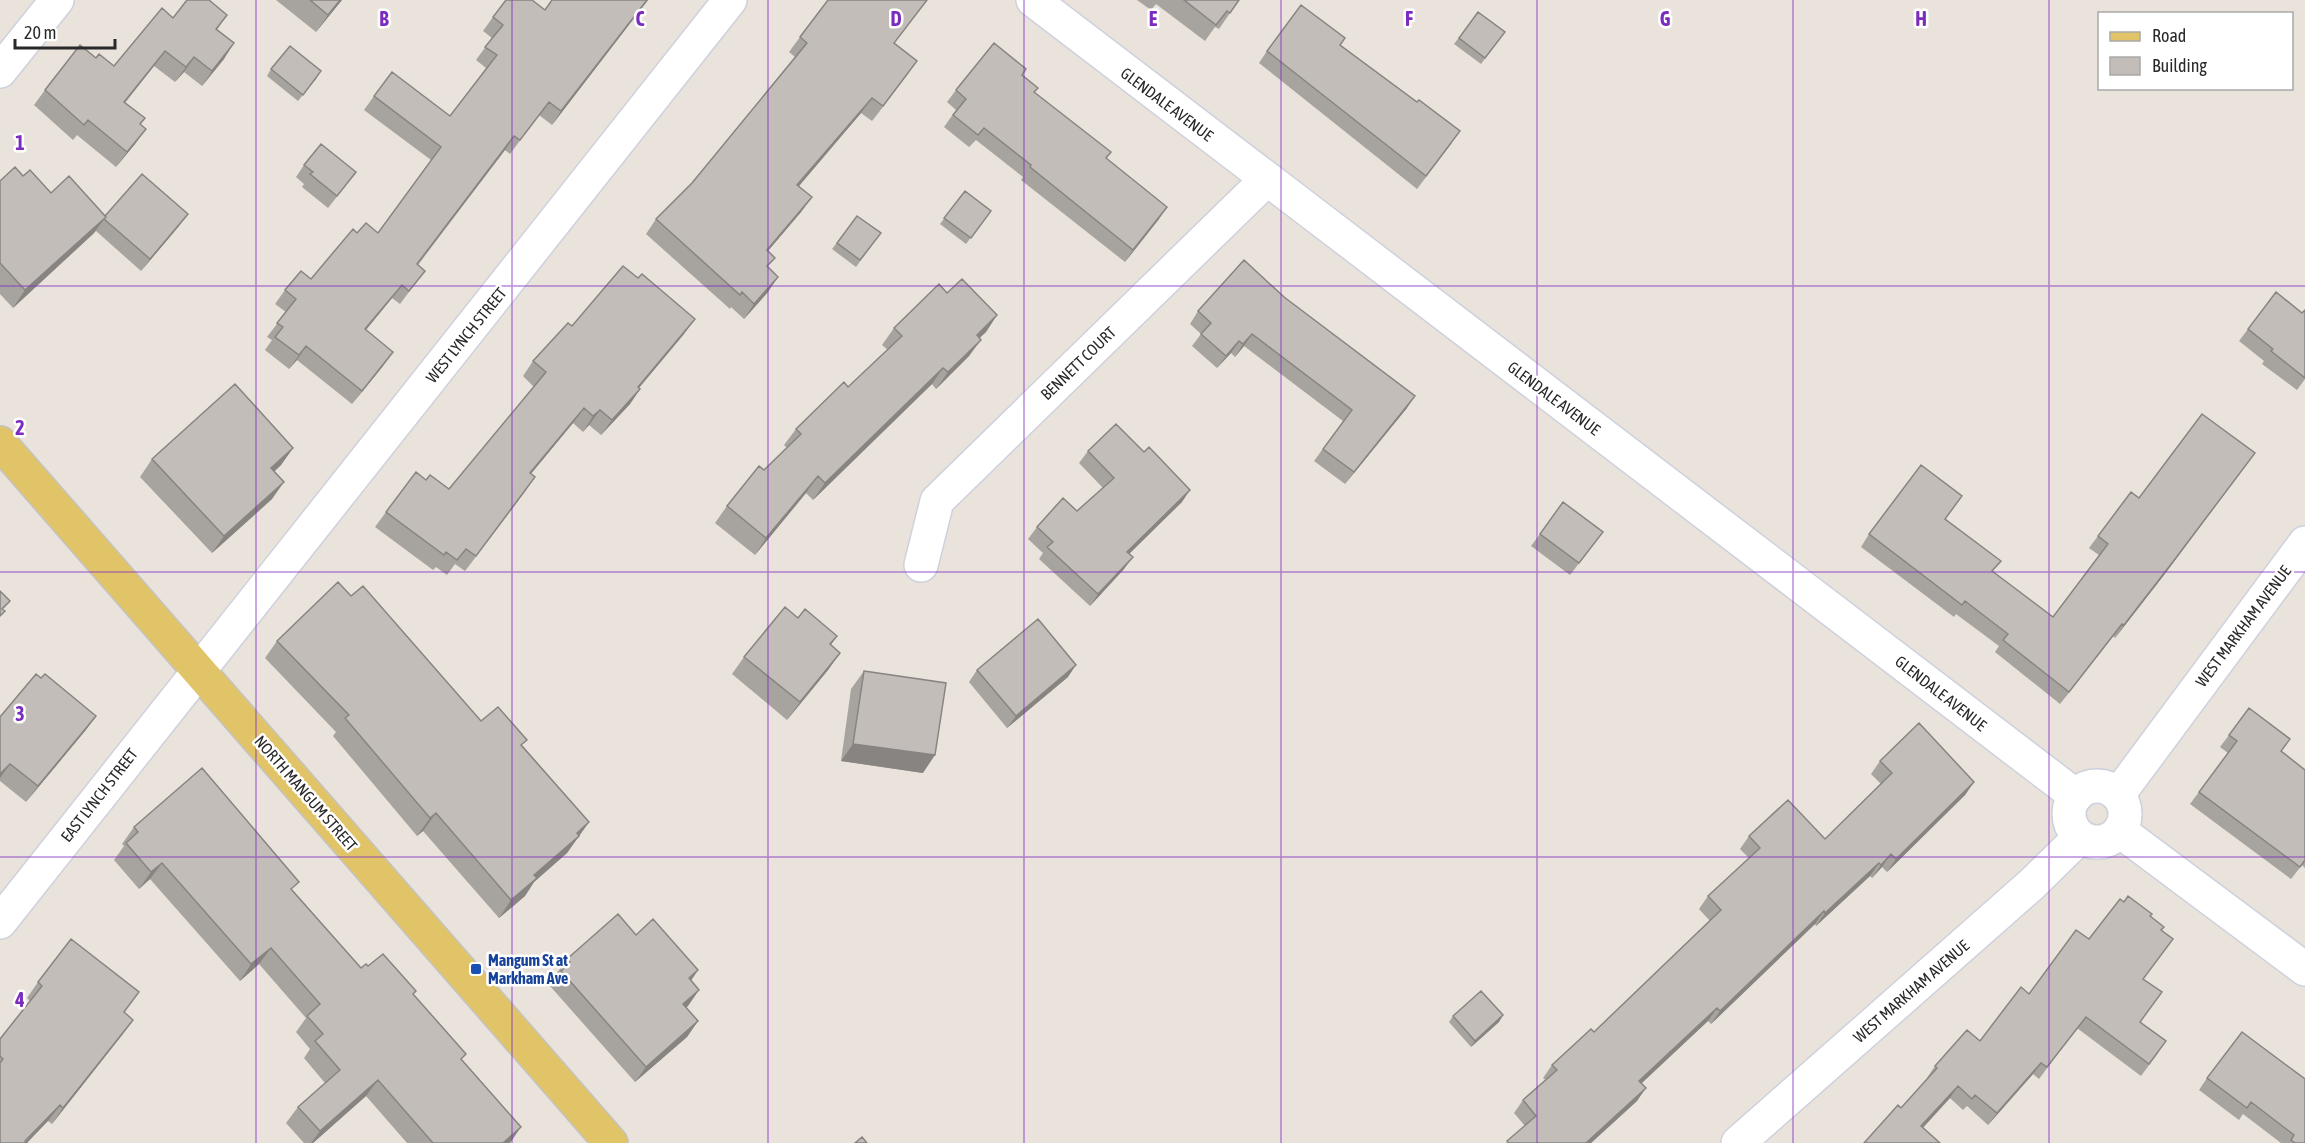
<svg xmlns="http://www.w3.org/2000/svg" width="2305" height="1143" font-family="'Asap Condensed',sans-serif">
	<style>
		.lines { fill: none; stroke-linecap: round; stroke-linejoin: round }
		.street-casing { stroke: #ced1dc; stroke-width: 36 }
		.secondary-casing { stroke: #ced1dc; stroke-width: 36 }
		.primary-casing { stroke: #c3c3c3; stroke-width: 36 }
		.street { stroke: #fff; stroke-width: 33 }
		.secondary { stroke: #fff; stroke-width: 33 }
		.primary { stroke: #e2c468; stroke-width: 33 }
		.wall { fill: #a7a39e }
		.shaded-wall { fill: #888481 }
		.building { fill: #c2bdb8; stroke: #888481; stroke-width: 1.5 }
		.grid { fill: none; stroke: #7b2cbf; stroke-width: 1.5; stroke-opacity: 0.55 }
		.transit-dot { fill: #1a4fb4; stroke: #fff; stroke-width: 2 }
		.labels { text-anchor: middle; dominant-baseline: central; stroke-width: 5; stroke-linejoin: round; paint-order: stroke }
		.street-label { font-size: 16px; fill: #292929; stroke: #fff }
		.transit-label { font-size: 16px; font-weight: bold; fill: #164399; stroke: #fff; text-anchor: start }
		.grid-label { font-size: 20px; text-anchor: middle; font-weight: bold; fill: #7b2cbf; stroke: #fff; stroke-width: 5; stroke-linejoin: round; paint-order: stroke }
	</style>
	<rect width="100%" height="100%" fill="#eae3dc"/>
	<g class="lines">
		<g class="street-casing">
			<path id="street" d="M 1033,0 L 2076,796
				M 0,71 L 57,0
				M 921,565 L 937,501 L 1267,179
				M 2120,831 L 2305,969
				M 0,922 L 730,0"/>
		</g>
		<g class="secondary-casing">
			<path id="secondary" d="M2069 814a28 28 0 1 1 56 0a28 28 0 1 1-56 0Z
				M 2118,795 L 2305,543
				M 1738,1143 L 2031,885 L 2080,837"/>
		</g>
		<g class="primary-casing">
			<path id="primary" d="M 0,443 L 611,1143"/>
		</g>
		<use href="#street" class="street"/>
		<use href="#secondary" class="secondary"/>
		<use href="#primary" class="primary"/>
	</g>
	<path class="wall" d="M 276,0 L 342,0 L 316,32 Z
		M 648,0 L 552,125 L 539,115 L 510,154 L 505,150 L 418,265 L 415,284 L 400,304 L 392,298 L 366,330 L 383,366 L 352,404 L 297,360 L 289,369 L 265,350 L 272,340 L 267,337 L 286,312 L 275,304 L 285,290 L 311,279 L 357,233 L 378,233 L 431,160 L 364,110 L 374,96 L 450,116 L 486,68 L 476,60 L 492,38 L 483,31 L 493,17 L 545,10 Z
		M 1137,0 L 1239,0 L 1219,29 L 1215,27 L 1205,41 L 1156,4 L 1151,10 Z
		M 1478,12 L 1505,32 L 1481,64 L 1454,44 Z
		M 227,15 L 217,30 L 224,59 L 202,86 L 184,72 L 175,82 L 154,66 L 125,103 L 140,124 L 135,144 L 116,167 L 77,135 L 73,140 L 34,105 L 45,90 L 96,58 L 114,66 L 173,18 Z
		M 800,37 L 895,44 L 907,75 L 872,121 L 861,113 L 799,186 L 812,197 L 801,212 L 768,251 L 768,292 L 744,319 L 731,307 L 730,309 L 646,234 L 656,219 L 692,183 L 795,57 L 789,52 Z
		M 1340,45 L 1452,143 L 1417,189 L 1259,63 L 1267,51 Z
		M 271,69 L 317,78 L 298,101 L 267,76 Z
		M 1022,75 L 1035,93 L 1106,158 L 1159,219 L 1125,262 L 1021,180 L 1023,177 L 976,140 L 969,147 L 944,127 L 956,110 L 947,102 L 956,90 Z
		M 304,165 L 347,184 L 328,208 L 302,187 L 304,184 L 296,177 Z
		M 23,176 L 51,193 L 105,216 L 179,226 L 141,271 L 96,231 L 93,234 L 13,308 L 0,294 L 0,181 Z
		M 965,191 L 991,211 L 966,244 L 940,224 Z
		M 857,216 L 881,233 L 856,267 L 832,249 Z
		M 1244,260 L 1407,408 L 1345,484 L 1314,461 L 1343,421 L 1244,346 L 1235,357 L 1231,353 L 1217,368 L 1192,346 L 1201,334 L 1190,324 L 1198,311 Z
		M 947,293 L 997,315 L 986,332 L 979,338 L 969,356 L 936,389 L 932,384 L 813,500 L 806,493 L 755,555 L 715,523 L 727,506 L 787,448 L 784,445 L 796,429 L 848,387 L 888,350 L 882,345 L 894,328 Z
		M 2305,310 L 2305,379 L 2297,390 L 2262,364 L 2264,361 L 2239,341 L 2248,329 L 2302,313 Z
		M 572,326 L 684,334 L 639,388 L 640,389 L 630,404 L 601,435 L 589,425 L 583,432 L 573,423 L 531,474 L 535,477 L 465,571 L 455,564 L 447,575 L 436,567 L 433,570 L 375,527 L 386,512 L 426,480 L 449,489 L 534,387 L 523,376 L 533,361 Z
		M 293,448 L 281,465 L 275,471 L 272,499 L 212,553 L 140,477 L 152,459 Z
		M 1088,451 L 1182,502 L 1129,553 L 1124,569 L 1090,606 L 1039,559 L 1043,553 L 1028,539 L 1037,527 L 1077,511 L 1103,488 L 1079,463 Z
		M 2255,453 L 2164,575 L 2115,638 L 2113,636 L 2060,704 L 1995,652 L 1999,646 L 1956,614 L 1954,617 L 1861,547 L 1869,534 L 1946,519 L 1993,572 L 2053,617 L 2099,555 L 2089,548 L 2098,536 L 2139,498 Z
		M 1603,532 L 1570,575 L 1531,546 L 1540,534 Z
		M 351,596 L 481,721 L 523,746 L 589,822 L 567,853 L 534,882 L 525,896 L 499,918 L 423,831 L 417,836 L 333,736 L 336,732 L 265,658 L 277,641 Z
		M 798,618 L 837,636 L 831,645 L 840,653 L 828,670 L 787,720 L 732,674 L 744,657 Z
		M 977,670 L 1068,677 L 1007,728 L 969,682 Z
		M 864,671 L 923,773 L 841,761 L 851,689 Z
		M 41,678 L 96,716 L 85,731 L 26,802 L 0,781 L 0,717 Z
		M 2229,735 L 2281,752 L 2305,770 L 2305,868 L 2302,865 L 2291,879 L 2190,804 L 2228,753 L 2220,747 Z
		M 1880,761 L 1974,782 L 1965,795 L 1887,872 L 1882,867 L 1872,878 L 1870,876 L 1816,926 L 1815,924 L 1711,1024 L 1708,1021 L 1642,1083 L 1637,1101 L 1591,1143 L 1506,1143 L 1525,1126 L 1514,1113 L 1523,1100 L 1546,1080 L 1543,1078 L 1552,1065 L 1594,1032 L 1710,921 L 1699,909 L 1708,896 L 1749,858 L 1740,849 L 1749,836 L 1825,839 L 1881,784 L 1871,774 Z
		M 134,827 L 293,891 L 361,968 L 368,966 L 413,994 L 462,1060 L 510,1143 L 407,1143 L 366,1096 L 313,1143 L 304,1143 L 286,1123 L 298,1107 L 325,1083 L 304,1058 L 310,1049 L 296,1032 L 306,1018 L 259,964 L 240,981 L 150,879 L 139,889 L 114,860 L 124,846 L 122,844 Z
		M 2124,902 L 2150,916 L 2161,930 L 2173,939 L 2143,979 L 2140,1022 L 2158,1053 L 2141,1076 L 2077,1028 L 2039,1079 L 2033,1074 L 1988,1125 L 1967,1106 L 1963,1110 L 1950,1098 L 1923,1128 L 1901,1108 L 1928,1078 L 1927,1078 L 1935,1066 L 1980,1041 L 2029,994 L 2089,939 Z
		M 636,935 L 698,970 L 691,981 L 699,990 L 686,1008 L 698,1021 L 687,1037 L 635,1082 L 550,986 L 558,976 L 556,974 L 567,959 Z
		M 38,982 L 125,1013 L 122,1035 L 52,1124 L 48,1121 L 0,1143 L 0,1039 L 30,1001 L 27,998 Z
		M 1503,1015 L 1499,1022 L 1471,1047 L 1449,1022 L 1453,1016 Z
		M 2207,1078 L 2305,1079 L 2305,1143 L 2281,1143 L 2243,1114 L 2239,1120 L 2199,1090 Z"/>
	<path class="shaded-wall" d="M 340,0 L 342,0 L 316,32 L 328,15 Z
		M 647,0 L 648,0 L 552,125 L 561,111 Z
		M 234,43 L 224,59 L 202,86 L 212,71 Z
		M 165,51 L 154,66 L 113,117 L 124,102 Z
		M 194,57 L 184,72 L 175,82 L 186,67 Z
		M 917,61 L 907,75 L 872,121 L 883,106 Z
		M 872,98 L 861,113 L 787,200 L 797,185 Z
		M 146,129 L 135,144 L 116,167 L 127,152 Z
		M 514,136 L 505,150 L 407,278 L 417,264 Z
		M 812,197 L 801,212 L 756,265 L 767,250 Z
		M 1167,207 L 1159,219 L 1125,262 L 1133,250 Z
		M 188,214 L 179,226 L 141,271 L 150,259 Z
		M 106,217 L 93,234 L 13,308 L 25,290 Z
		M 778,277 L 768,292 L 744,319 L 754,304 Z
		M 402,285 L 392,298 L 355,343 L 365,329 Z
		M 997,315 L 986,332 L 965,352 L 977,335 Z
		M 695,319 L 684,334 L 627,402 L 638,387 Z
		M 1252,334 L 1244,346 L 1235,357 L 1243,344 Z
		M 981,340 L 969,356 L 936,389 L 948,372 Z
		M 1239,341 L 1231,353 L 1217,368 L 1226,356 Z
		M 306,346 L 297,360 L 289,369 L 299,355 Z
		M 393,352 L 383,366 L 352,404 L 362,391 Z
		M 943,368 L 932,384 L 813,500 L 825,483 Z
		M 640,389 L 630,404 L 601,435 L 612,420 Z
		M 1415,396 L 1407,408 L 1345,484 L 1354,472 Z
		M 584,408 L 573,423 L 519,488 L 530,473 Z
		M 600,410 L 589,425 L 583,432 L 593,416 Z
		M 293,448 L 281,465 L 259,485 L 271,468 Z
		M 2255,453 L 2164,575 L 2115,638 L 2124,625 Z
		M 818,476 L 806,493 L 755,555 L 766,538 Z
		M 535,477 L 524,493 L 465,571 L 476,556 Z
		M 284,482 L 272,499 L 212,553 L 224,536 Z
		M 1190,490 L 1182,502 L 1119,564 L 1127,552 Z
		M 1133,557 L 1124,569 L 1090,606 L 1098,594 Z
		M 2122,624 L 2113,636 L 2060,704 L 2069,692 Z
		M 840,653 L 828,670 L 787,720 L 800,702 Z
		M 1076,665 L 1068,677 L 1007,728 L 1016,716 Z
		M 96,716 L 85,731 L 26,802 L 38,786 Z
		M 853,744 L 935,755 L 923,773 L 841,761 Z
		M 10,764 L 0,778 L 0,774 Z
		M 1974,782 L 1965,795 L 1887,872 L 1896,859 Z
		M 436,813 L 423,831 L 417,836 L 430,818 Z
		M 589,822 L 567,853 L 534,882 L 525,896 L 499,918 L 511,900 L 534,875 Z
		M 1891,854 L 1882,867 L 1872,878 L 1881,865 Z
		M 162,863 L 150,879 L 139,889 L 151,872 Z
		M 1879,863 L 1870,876 L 1816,926 L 1825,913 Z
		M 1824,911 L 1815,924 L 1711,1024 L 1720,1011 Z
		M 271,948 L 259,964 L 240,981 L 251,964 Z
		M 698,970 L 687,986 L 689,978 Z
		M 699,990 L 688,1006 L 672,1020 L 683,1004 Z
		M 1717,1008 L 1708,1021 L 1630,1094 L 1639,1081 Z
		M 1503,1015 L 1499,1022 L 1471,1047 L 1475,1041 Z
		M 133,1020 L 122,1035 L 52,1124 L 63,1108 Z
		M 698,1021 L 687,1037 L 635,1082 L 646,1067 Z
		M 2041,1063 L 2033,1074 L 1988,1125 L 1997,1113 Z
		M 378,1080 L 366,1096 L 313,1143 L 311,1143 L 320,1131 Z
		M 1958,1086 L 1950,1098 L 1913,1138 L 1921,1126 Z
		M 1646,1088 L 1637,1101 L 1591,1143 L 1586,1143 Z
		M 60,1105 L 48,1121 L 27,1143 L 24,1143 Z
		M 521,1127 L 510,1143 L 503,1143 Z"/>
	<path class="building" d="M 187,0 L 209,0 L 227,15 L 216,29 L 234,43 L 212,71 L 194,57 L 186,67 L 165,51 L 124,102 L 145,118 L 140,124 L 146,129 L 127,152 L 88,120 L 84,125 L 45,90 L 80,45 L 96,58 L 99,54 L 114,66 L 162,8 L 173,18 Z
		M 310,0 L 340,0 L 328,15 Z
		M 506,0 L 532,0 L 545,10 L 552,0 L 647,0 L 561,111 L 549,102 L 520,140 L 514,136 L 417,264 L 425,271 L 409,291 L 402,285 L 365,329 L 393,352 L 362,391 L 306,346 L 299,355 L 275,337 L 283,327 L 277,323 L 296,299 L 285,290 L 301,271 L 311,279 L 353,229 L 357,233 L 366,223 L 378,233 L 441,147 L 374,96 L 392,72 L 450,116 L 497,55 L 485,47 L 503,25 L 493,17 Z
		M 828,0 L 927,0 L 894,43 L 917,61 L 883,106 L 872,98 L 797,185 L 812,197 L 767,250 L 775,258 L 767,266 L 778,277 L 754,304 L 742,292 L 740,295 L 656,219 L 692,183 L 807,43 L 800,37 Z
		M 1184,0 L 1239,0 L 1230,13 L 1227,11 L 1216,25 Z
		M 1301,5 L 1345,38 L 1340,45 L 1417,102 L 1419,100 L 1460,131 L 1426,176 L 1267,51 Z
		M 1478,12 L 1505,32 L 1485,58 L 1459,38 Z
		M 994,43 L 1026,69 L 1022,75 L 1038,88 L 1034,92 L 1111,152 L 1106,158 L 1167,207 L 1133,250 L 1030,167 L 1031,165 L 984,128 L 978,135 L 953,115 L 966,99 L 956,90 Z
		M 290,46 L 321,71 L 303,95 L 271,69 Z
		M 321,144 L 356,172 L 337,196 L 310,174 L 313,172 L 304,165 Z
		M 15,167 L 23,176 L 30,170 L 51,193 L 69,176 L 106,217 L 25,290 L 0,263 L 0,181 Z
		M 142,174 L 188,214 L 150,259 L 104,219 L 106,217 L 105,216 Z
		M 965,191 L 991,211 L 971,238 L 944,218 Z
		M 857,216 L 881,233 L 860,260 L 837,243 Z
		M 1244,260 L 1284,297 L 1415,396 L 1354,472 L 1323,449 L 1352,410 L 1252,334 L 1243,344 L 1239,341 L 1226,356 L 1201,334 L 1211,323 L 1198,311 Z
		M 623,266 L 638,278 L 642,274 L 695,319 L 638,387 L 640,389 L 612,420 L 600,410 L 593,416 L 584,408 L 530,473 L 535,477 L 476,556 L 466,549 L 457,560 L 446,552 L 444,555 L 386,512 L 416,472 L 426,480 L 430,475 L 449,489 L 546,372 L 533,361 L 568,323 L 572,326 Z
		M 962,279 L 997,315 L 977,335 L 981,340 L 948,372 L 943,368 L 825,483 L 818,476 L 766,538 L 727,506 L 759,466 L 764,470 L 801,434 L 796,429 L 844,382 L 848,387 L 902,336 L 894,328 L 939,284 L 947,293 Z
		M 2276,292 L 2302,313 L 2305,310 L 2305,378 L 2271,351 L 2273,349 L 2248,329 Z
		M 235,384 L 293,448 L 271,468 L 284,482 L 224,536 L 152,459 Z
		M 2202,414 L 2255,453 L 2172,563 L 2124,625 L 2122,624 L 2069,692 L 2003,640 L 2008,634 L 1965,601 L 1962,605 L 1869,534 L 1921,465 L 1962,496 L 1945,519 L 2001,561 L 1992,571 L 2053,617 L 2108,544 L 2098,536 L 2131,492 L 2139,498 Z
		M 1116,424 L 1144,452 L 1149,447 L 1190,490 L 1127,552 L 1133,557 L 1098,594 L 1047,547 L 1053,542 L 1037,527 L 1063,498 L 1077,511 L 1114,478 L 1088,451 Z
		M 1563,502 L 1603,532 L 1579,563 L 1540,534 Z
		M 338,582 L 351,596 L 363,586 L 481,721 L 498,707 L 527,740 L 521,745 L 589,822 L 577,833 L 579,836 L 534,875 L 537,878 L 511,900 L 436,813 L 430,818 L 345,718 L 349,715 L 277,641 Z
		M 0,591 L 10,601 L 2,609 L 5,611 L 0,616 Z
		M 785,607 L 798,618 L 805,609 L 837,636 L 830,644 L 840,653 L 800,702 L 744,657 Z
		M 1038,619 L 1076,665 L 1016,716 L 977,670 Z
		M 864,671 L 946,683 L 935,755 L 853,744 Z
		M 36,674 L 41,678 L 45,674 L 96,716 L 38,786 L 10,764 L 0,774 L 0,717 Z
		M 2249,708 L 2290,739 L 2281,751 L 2305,770 L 2305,860 L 2300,867 L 2199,792 L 2237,741 L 2229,735 Z
		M 1919,723 L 1974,782 L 1896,859 L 1891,854 L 1881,865 L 1879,863 L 1825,913 L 1824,911 L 1720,1011 L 1717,1008 L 1639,1081 L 1646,1088 L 1586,1143 L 1509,1143 L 1507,1141 L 1536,1116 L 1523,1100 L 1557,1070 L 1552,1065 L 1591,1029 L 1594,1032 L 1721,910 L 1708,896 L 1760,848 L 1749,836 L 1788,800 L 1825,839 L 1892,773 L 1880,761 Z
		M 202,768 L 299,882 L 291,889 L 361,968 L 366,964 L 368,966 L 383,954 L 416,991 L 413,994 L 466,1054 L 461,1059 L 521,1127 L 503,1143 L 433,1143 L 378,1080 L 320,1131 L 298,1107 L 340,1070 L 315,1041 L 323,1034 L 307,1016 L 320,1004 L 271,948 L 251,964 L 162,863 L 151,872 L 126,843 L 138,832 L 134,827 Z
		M 2128,896 L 2152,914 L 2150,916 L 2164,927 L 2161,930 L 2173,939 L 2143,979 L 2162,992 L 2140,1022 L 2166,1041 L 2149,1064 L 2086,1017 L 2047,1067 L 2041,1063 L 1997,1113 L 1975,1095 L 1972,1099 L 1958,1086 L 1921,1126 L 1940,1143 L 1864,1143 L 1898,1105 L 1901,1108 L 1937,1068 L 1935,1066 L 1967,1030 L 1980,1041 L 2021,987 L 2029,994 L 2076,930 L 2089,939 L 2120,899 L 2124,902 Z
		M 618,914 L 636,935 L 653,919 L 698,970 L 689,978 L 699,990 L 683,1004 L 698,1021 L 646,1067 L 561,971 L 570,962 L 567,959 Z
		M 71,939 L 139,992 L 124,1012 L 133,1020 L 63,1108 L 60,1105 L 25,1141 L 27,1143 L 0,1143 L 0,1063 L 3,1059 L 0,1056 L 0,1039 L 42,986 L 38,982 Z
		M 1481,991 L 1503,1015 L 1475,1041 L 1453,1016 Z
		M 2242,1032 L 2305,1079 L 2305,1143 L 2295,1143 L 2291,1140 L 2294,1135 L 2251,1102 L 2247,1108 L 2207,1078 Z
		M 862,1137 L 867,1143 L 855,1143 Z"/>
	<path class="grid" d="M 256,0 L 256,1143M 512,0 L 512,1143M 768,0 L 768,1143M 1024,0 L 1024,1143M 1281,0 L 1281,1143M 1537,0 L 1537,1143M 1793,0 L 1793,1143M 2049,0 L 2049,1143M 0,286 L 2305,286M 0,572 L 2305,572M 0,857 L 2305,857"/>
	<rect class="transit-dot" x="470" y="963" width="12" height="12" rx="3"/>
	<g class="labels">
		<g class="street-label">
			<text transform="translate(1167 104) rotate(37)">GLENDALE AVENUE</text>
			<text transform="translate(466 335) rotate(-51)">WEST LYNCH STREET</text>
			<text transform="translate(1078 363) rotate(-44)">BENNETT COURT</text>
			<text transform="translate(1554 398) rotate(37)">GLENDALE AVENUE</text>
			<text transform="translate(2243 626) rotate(-53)">WEST MARKHAM AVENUE</text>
			<text transform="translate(1941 693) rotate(38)">GLENDALE AVENUE</text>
			<text transform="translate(306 793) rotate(49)">NORTH MANGUM STREET</text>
			<text transform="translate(99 795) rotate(-52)">EAST LYNCH STREET</text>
			<text transform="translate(1911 991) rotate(-41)">WEST MARKHAM AVENUE</text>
		</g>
		<g class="transit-label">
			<text x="488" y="960">Mangum St at<tspan x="488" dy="18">Markham Ave</tspan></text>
		</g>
	</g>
	<g class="grid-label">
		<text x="384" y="26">B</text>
		<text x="640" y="26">C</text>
		<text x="896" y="26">D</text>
		<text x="1153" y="26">E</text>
		<text x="1409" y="26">F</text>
		<text x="1665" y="26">G</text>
		<text x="1921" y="26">H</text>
		<text x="20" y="150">1</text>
		<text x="20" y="435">2</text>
		<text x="20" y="721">3</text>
		<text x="20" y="1007">4</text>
	</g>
	<rect x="2098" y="12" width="195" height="78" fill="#ffffff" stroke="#a9a9a9" stroke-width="1.5"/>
	<rect x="2110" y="32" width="30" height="9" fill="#e2c468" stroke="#a9a9a9" stroke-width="1.5"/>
	<text x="2152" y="42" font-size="18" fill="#292929">Road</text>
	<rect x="2110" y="57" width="30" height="18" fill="#c2bdb8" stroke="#a9a9a9" stroke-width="1.5"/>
	<text x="2152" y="72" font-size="18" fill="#292929">Building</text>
	<path d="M15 39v9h100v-9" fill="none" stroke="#292929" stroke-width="3"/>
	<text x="24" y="39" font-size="18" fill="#292929" stroke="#ffffff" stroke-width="4.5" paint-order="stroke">20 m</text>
</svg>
